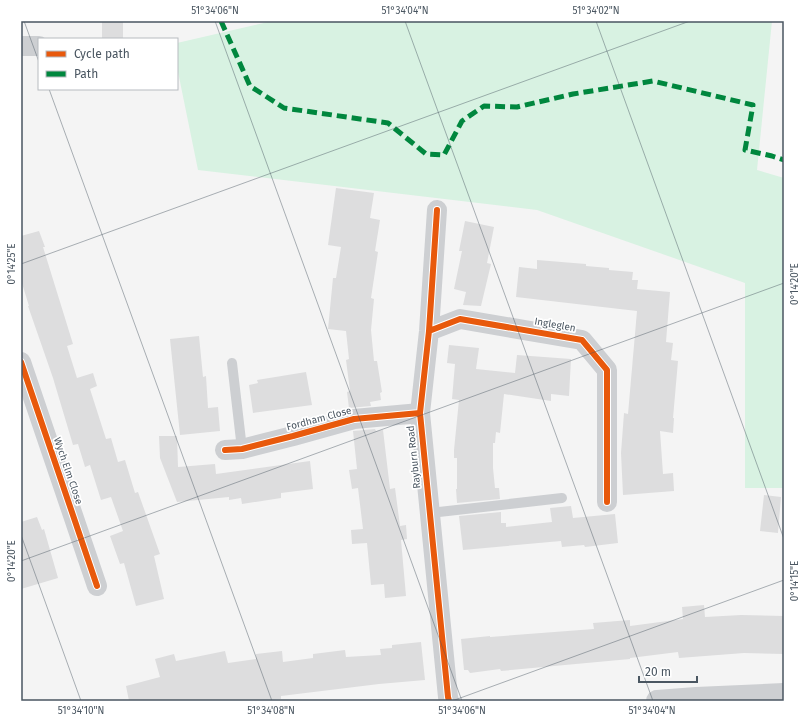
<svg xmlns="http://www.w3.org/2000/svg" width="805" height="722" font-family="'Fira Sans',sans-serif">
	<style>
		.green { fill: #d8f2e2 }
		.building { fill: #ddddde }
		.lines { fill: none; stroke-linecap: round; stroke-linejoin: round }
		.service { stroke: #cdcfd2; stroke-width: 10 }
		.minor { stroke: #cdcfd2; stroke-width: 20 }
		.tertiary { stroke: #cdcfd2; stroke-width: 22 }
		.quiet { stroke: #00873e; stroke-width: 5; stroke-dasharray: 10 5; stroke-linecap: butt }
		.cycleway-casing { stroke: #fff; stroke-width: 8 }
		.cycleway { stroke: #e8590c; stroke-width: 6 }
		.ticks { fill: none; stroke: #4a5661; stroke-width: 1; stroke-opacity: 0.45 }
		.labels { text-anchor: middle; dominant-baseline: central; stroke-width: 3.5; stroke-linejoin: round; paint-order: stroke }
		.street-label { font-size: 10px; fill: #4a5661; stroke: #fff }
		.neatline { fill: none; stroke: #4a5661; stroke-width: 1.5 }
		.ticks-label { font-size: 10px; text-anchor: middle; fill: #4a5661 }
	</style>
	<rect width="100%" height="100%" fill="#f4f4f4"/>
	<path class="green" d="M 272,21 L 772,21 L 757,170 L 784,178 L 784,488 L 745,488 L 745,283 L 537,210 L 198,170 L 177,67 L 177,43 Z"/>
	<path class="building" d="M 102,21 L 123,21 L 123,39 L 102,39 Z
		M 336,188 L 374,193 L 370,218 L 380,220 L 375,251 L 378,252 L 371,298 L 374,299 L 371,330 L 374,361 L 377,361 L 382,392 L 380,393 L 381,400 L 370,402 L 371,406 L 349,408 L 347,392 L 350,391 L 346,360 L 349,359 L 346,331 L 328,329 L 333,278 L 336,278 L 341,247 L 328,245 Z
		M 465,221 L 494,227 L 487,263 L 491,264 L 481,306 L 463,305 L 466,292 L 454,289 L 462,251 L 459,251 Z
		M 39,231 L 45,247 L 43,247 L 73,344 L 67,346 L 77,378 L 93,373 L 97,386 L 90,389 L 106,439 L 111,438 L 118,462 L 125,460 L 135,493 L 138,492 L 160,554 L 154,556 L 164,599 L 136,606 L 124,563 L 120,564 L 110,536 L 123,531 L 111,497 L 101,500 L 90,465 L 85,467 L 78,444 L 73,445 L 53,378 L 28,306 L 29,306 L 21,280 L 21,236 Z
		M 537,260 L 586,264 L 586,266 L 609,268 L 609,270 L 633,272 L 632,280 L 638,280 L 637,289 L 670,292 L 666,342 L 673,343 L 671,360 L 678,361 L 673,418 L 674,418 L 673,433 L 660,431 L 663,474 L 673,473 L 674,491 L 623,495 L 621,453 L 624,413 L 628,414 L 637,311 L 516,297 L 519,267 L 537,269 Z
		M 199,336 L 203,377 L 206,376 L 208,408 L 218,407 L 220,431 L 180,435 L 170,339 Z
		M 449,345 L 479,348 L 476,369 L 515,373 L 517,355 L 571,359 L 569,396 L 551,394 L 551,401 L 504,394 L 500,433 L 496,432 L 495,443 L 493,443 L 493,468 L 495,488 L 499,488 L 500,499 L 457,503 L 456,489 L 457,489 L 457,458 L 454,458 L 454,450 L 459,400 L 452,399 L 455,364 L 447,363 Z
		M 306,372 L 312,405 L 253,413 L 249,385 L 258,383 L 257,380 Z
		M 375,429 L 376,431 L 383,430 L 390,489 L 395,488 L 400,526 L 406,525 L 407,539 L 401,540 L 406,596 L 385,598 L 384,584 L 371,585 L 367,543 L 352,544 L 351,530 L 363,529 L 358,488 L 352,489 L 349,470 L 357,469 L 353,431 Z
		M 159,436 L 177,436 L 178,467 L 215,464 L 216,474 L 310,461 L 313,489 L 281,493 L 281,498 L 242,504 L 241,498 L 229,500 L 229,497 L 177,502 L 160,458 Z
		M 764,495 L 781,497 L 778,533 L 760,531 Z
		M 571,506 L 573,518 L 615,514 L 618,543 L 585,547 L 584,545 L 562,547 L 561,541 L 463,550 L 459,516 L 501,512 L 501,523 L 506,523 L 506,527 L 552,522 L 550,508 Z
		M 37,517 L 42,530 L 44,529 L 58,578 L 21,589 L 21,522 Z
		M 704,605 L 705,617 L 741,615 L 784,616 L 784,654 L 744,653 L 679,658 L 678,652 L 630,658 L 630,659 L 501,671 L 500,669 L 470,673 L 468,670 L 464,670 L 461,639 L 490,636 L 490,637 L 594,629 L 593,623 L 630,620 L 630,626 L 683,619 L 682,607 Z
		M 421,642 L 425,680 L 379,684 L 281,696 L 281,699 L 262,701 L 129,701 L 126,686 L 160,677 L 155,659 L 174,654 L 176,661 L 225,651 L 228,663 L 256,659 L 256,654 L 282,651 L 283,662 L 313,658 L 313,654 L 345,650 L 346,657 L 381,655 L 380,649 L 392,648 L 392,645 Z"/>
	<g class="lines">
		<path class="service" d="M 232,363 L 242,449
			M 430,513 L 562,498"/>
		<path class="minor" d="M 21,46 L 39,46
			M 437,210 L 429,331 L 420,413 L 448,697 L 449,701
			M 429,331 L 460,319 L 582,340 L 607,370 L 607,502
			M 21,362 L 97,586
			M 225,450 L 242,449 L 293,436 L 354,419 L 420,413"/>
		<path class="tertiary" d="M 657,701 L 696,698 L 784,694"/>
		<path class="quiet" d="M 221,21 L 250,86 L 284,108 L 388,123 L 426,154 L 444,155 L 462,121 L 484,106 L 517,107 L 573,94 L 653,81 L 753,105 L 745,150 L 772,156 L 784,160"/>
		<g class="cycleway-casing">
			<path id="cycleway" d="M 437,210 L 429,331 L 420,413 L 448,697 L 449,701
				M 429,331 L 460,319 L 582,340 L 607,370 L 607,502
				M 21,362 L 97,586
				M 225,450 L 242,449 L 293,436 L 354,419 L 420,413"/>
		</g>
		<use href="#cycleway" class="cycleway"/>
	</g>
	<path class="ticks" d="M 24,21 L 39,62M 215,21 L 462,701M 405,21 L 653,701M 596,21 L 784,539M 49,89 L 272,701M 21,264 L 690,21M 21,535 L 81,701M 21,561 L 784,283M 452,701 L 784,580"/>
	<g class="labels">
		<g class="street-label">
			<text transform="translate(555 325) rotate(10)">Ingleglen</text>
			<text transform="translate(319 419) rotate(-15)">Fordham Close</text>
			<text transform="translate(414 457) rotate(-96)">Rayburn Road</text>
			<text transform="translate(68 471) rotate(71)">Wych Elm Close</text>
		</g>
	</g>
	<rect width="805" height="722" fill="none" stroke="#ffffff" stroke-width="44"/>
	<rect x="38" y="38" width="140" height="52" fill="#ffffff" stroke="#b7bbc0"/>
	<rect x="46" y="51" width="20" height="6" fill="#e8590c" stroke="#b7bbc0"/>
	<text x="74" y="58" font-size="12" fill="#4a5661">Cycle path</text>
	<rect x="46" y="71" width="20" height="6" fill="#00873e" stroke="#b7bbc0"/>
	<text x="74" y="78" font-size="12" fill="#4a5661">Path</text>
	<path d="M639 676v6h58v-6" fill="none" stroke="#4a5661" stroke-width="2"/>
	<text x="645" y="676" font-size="12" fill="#4a5661" stroke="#ffffff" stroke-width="3" paint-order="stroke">20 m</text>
	<rect x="22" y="22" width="761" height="678" class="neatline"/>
	<g class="ticks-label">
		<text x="215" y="14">51°34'06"N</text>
		<text x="405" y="14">51°34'04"N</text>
		<text x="596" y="14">51°34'02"N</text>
		<text transform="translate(11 264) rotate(-90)" y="4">0°14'25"E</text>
		<text transform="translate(794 284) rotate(-90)" y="4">0°14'20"E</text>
		<text transform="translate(11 561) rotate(-90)" y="4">0°14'20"E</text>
		<text transform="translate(794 581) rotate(-90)" y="4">0°14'15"E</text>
		<text x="81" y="714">51°34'10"N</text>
		<text x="271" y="714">51°34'08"N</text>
		<text x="462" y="714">51°34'06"N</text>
		<text x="652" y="714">51°34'04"N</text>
	</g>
</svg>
